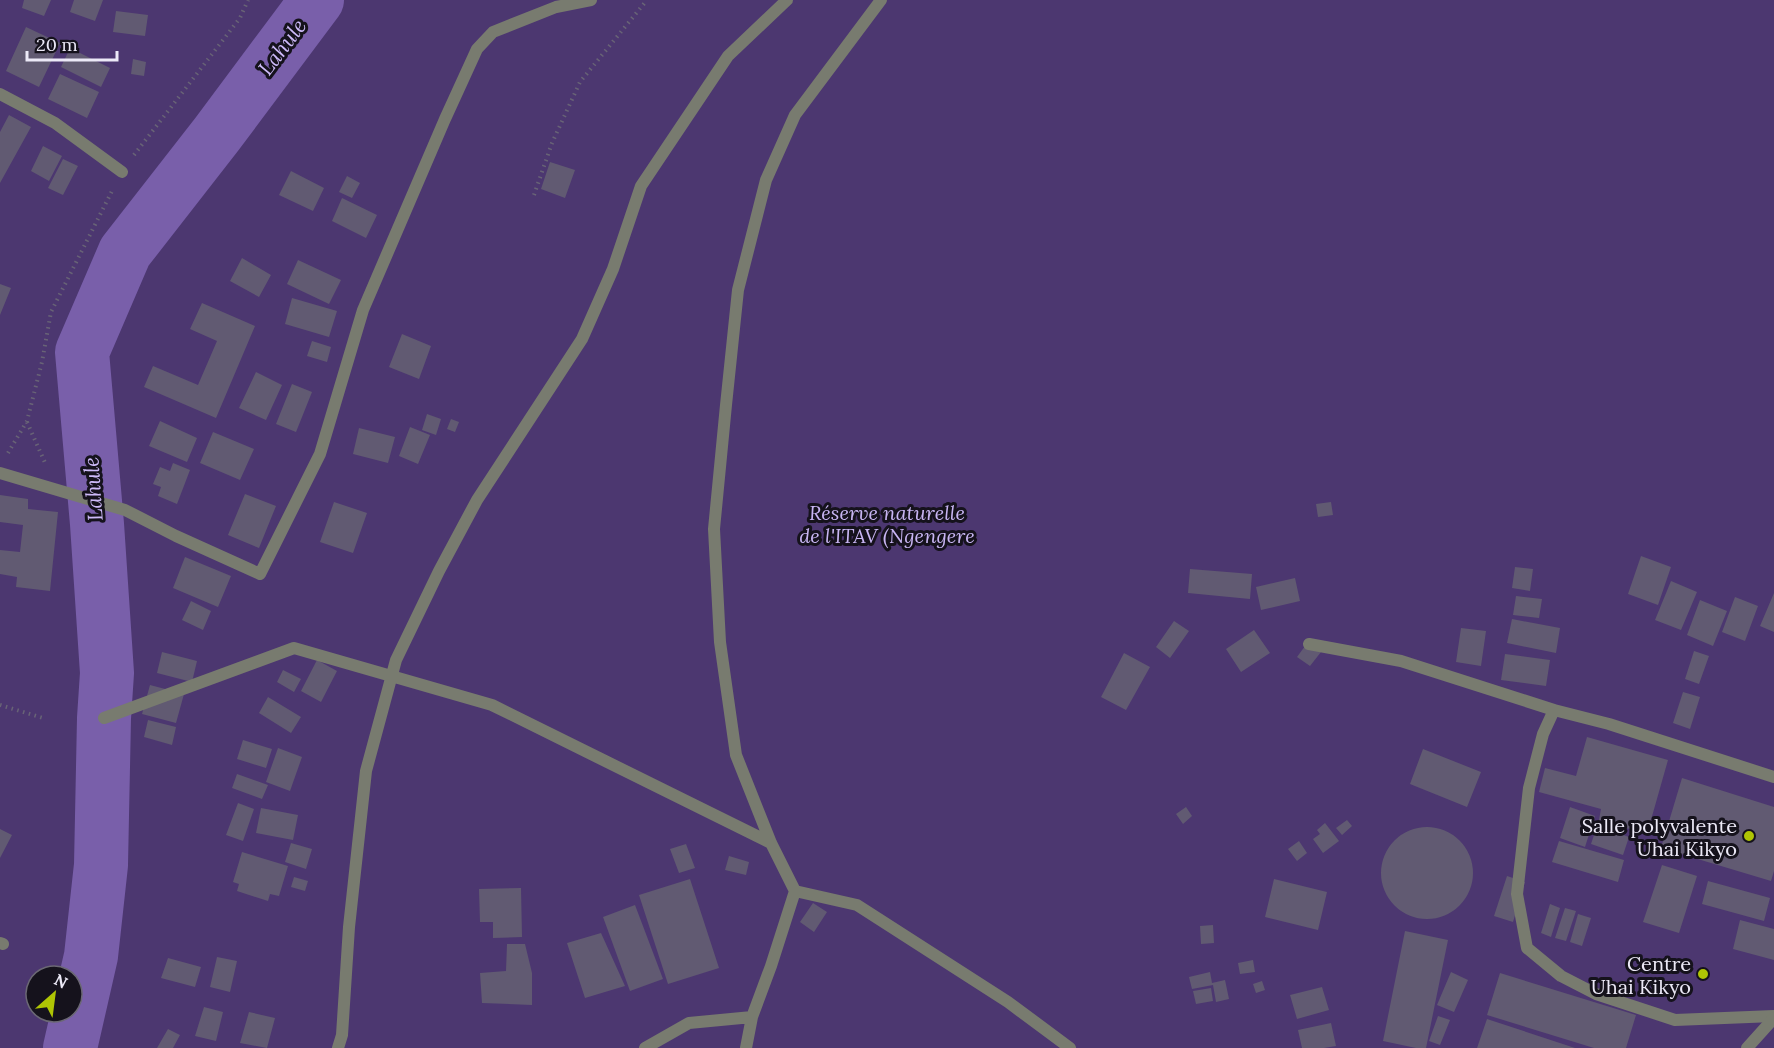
<svg xmlns="http://www.w3.org/2000/svg" width="1774" height="1048" font-family="Lora,serif">
	<style>
		.green { fill: #4c3770; fill-rule: evenodd }
		.lines { fill: none; stroke-linecap: round; stroke-linejoin: round }
		.river { stroke: #795faa; stroke-width: 54 }
		.building { fill: #615a72 }
		.path { stroke: #686376; stroke-width: 4; stroke-dasharray: 1.5 4.5; stroke-linecap: butt }
		.lane { stroke: #787b6f; stroke-width: 12 }
		.street { stroke: #787b6f; stroke-width: 12 }
		.poi-dot { fill: #afc504; stroke: #15121c; stroke-width: 2 }
		.labels { text-anchor: middle; dominant-baseline: central; stroke-width: 6; stroke-linejoin: round; paint-order: stroke }
		.park-label { font-size: 20px; font-style: italic; fill: #c8b5f3; stroke: #15121c }
		.poi-label { font-size: 20px; fill: #ece9f7; stroke: #15121c; text-anchor: end }
		.water-label { font-size: 21px; font-style: italic; fill: #cdbaf8; stroke: #15121c }
	</style>
	<rect width="100%" height="100%" fill="#2e273d"/>
	<path class="green" d="M 0,0 L 1774,0 L 1774,1048 L 0,1048 ZM 36,976 L 72,976 L 72,1012 L 36,1012 Z"/>
	<g class="lines">
		<path class="river" d="M 70,1048 L 91,956 L 101,865 L 104,718 L 107,673 L 97,524 L 82,352 L 125,252 L 217,134 L 317,0"/>
	</g>
	<path class="building" d="M 24,0 L 51,0 L 44,16 L 22,8 Z
		M 74,0 L 103,0 L 95,21 L 70,12 Z
		M 116,11 L 148,15 L 145,36 L 113,32 Z
		M 26,27 L 60,43 L 39,87 L 6,71 Z
		M 70,48 L 110,68 L 101,87 L 61,67 Z
		M 133,59 L 146,62 L 144,76 L 131,74 Z
		M 60,74 L 99,92 L 87,118 L 48,99 Z
		M 9,115 L 31,127 L 0,183 L 0,132 Z
		M 43,146 L 62,156 L 49,181 L 31,171 Z
		M 63,159 L 78,166 L 63,195 L 48,188 Z
		M 550,162 L 575,170 L 565,198 L 541,189 Z
		M 291,171 L 324,188 L 313,211 L 279,195 Z
		M 347,176 L 360,183 L 352,198 L 339,192 Z
		M 342,198 L 377,215 L 366,238 L 332,221 Z
		M 242,258 L 271,275 L 259,297 L 230,281 Z
		M 298,260 L 341,280 L 329,304 L 287,284 Z
		M 0,284 L 11,288 L 0,315 Z
		M 292,298 L 337,311 L 329,337 L 285,324 Z
		M 202,303 L 255,326 L 216,418 L 144,387 L 153,366 L 198,385 L 217,341 L 190,329 Z
		M 402,334 L 431,346 L 419,379 L 389,367 Z
		M 312,341 L 331,347 L 327,362 L 307,356 Z
		M 256,372 L 282,385 L 266,420 L 239,408 Z
		M 292,384 L 312,392 L 296,432 L 276,424 Z
		M 427,414 L 441,419 L 436,435 L 422,430 Z
		M 451,419 L 459,422 L 455,432 L 447,429 Z
		M 160,421 L 197,438 L 187,462 L 149,446 Z
		M 410,427 L 430,435 L 418,464 L 399,456 Z
		M 359,428 L 395,437 L 388,463 L 353,454 Z
		M 213,432 L 254,449 L 240,480 L 200,463 Z
		M 173,463 L 190,470 L 177,504 L 158,496 L 161,487 L 153,484 L 160,467 L 170,471 Z
		M 245,494 L 276,506 L 259,548 L 228,535 Z
		M 0,495 L 28,499 L 28,509 L 58,512 L 50,591 L 16,587 L 17,577 L 0,574 L 0,550 L 20,552 L 23,525 L 0,522 Z
		M 334,502 L 367,513 L 353,553 L 320,542 Z
		M 1331,502 L 1333,515 L 1318,517 L 1316,504 Z
		M 1641,556 L 1671,567 L 1658,605 L 1628,594 Z
		M 185,557 L 231,576 L 218,607 L 173,588 Z
		M 1515,567 L 1533,569 L 1530,591 L 1512,588 Z
		M 1190,569 L 1252,574 L 1250,599 L 1188,593 Z
		M 1295,578 L 1300,601 L 1261,610 L 1256,587 Z
		M 1671,581 L 1697,592 L 1681,630 L 1655,620 Z
		M 1774,593 L 1774,632 L 1760,626 Z
		M 1516,596 L 1542,599 L 1539,618 L 1513,615 Z
		M 1735,597 L 1758,606 L 1745,641 L 1722,632 Z
		M 1700,600 L 1727,611 L 1713,646 L 1687,635 Z
		M 191,601 L 211,611 L 203,630 L 182,620 Z
		M 1512,619 L 1560,628 L 1556,653 L 1507,643 Z
		M 1174,621 L 1189,631 L 1170,658 L 1156,647 Z
		M 1461,628 L 1486,631 L 1481,666 L 1456,662 Z
		M 1254,630 L 1270,653 L 1241,672 L 1226,649 Z
		M 1308,642 L 1321,652 L 1310,666 L 1297,657 Z
		M 1694,651 L 1709,656 L 1699,684 L 1685,679 Z
		M 162,652 L 197,661 L 192,682 L 157,673 Z
		M 1124,653 L 1150,667 L 1126,710 L 1101,697 Z
		M 1505,654 L 1550,660 L 1546,686 L 1501,680 Z
		M 317,660 L 337,671 L 321,702 L 301,691 Z
		M 283,670 L 301,679 L 294,692 L 277,682 Z
		M 150,685 L 184,694 L 176,723 L 142,714 Z
		M 1683,692 L 1700,697 L 1690,729 L 1673,723 Z
		M 268,697 L 301,717 L 291,733 L 259,713 Z
		M 148,720 L 176,727 L 172,745 L 144,737 Z
		M 1587,737 L 1668,760 L 1647,834 L 1599,820 L 1601,809 L 1539,792 L 1545,768 L 1576,776 Z
		M 243,740 L 272,749 L 266,768 L 237,759 Z
		M 278,748 L 302,757 L 290,791 L 266,782 Z
		M 1423,749 L 1481,772 L 1467,807 L 1410,784 Z
		M 237,774 L 268,785 L 262,799 L 232,788 Z
		M 1682,778 L 1774,807 L 1774,871 L 1771,881 L 1661,848 Z
		M 238,803 L 254,809 L 243,841 L 226,835 Z
		M 1186,807 L 1192,816 L 1183,824 L 1176,814 Z
		M 1570,807 L 1595,816 L 1585,847 L 1560,838 Z
		M 261,808 L 298,815 L 293,840 L 256,833 Z
		M 1347,820 L 1352,826 L 1342,835 L 1336,828 Z
		M 1325,823 L 1339,841 L 1323,853 L 1313,839 L 1320,834 L 1317,830 Z
		M 1597,826 L 1629,837 L 1623,855 L 1591,844 Z
		M1381 873a46 46 0 1 1 92 0a46 46 0 1 1-92 0Z
		M 0,829 L 12,835 L 0,858 Z
		M 1299,841 L 1307,853 L 1297,861 L 1288,849 Z
		M 1559,841 L 1624,860 L 1618,882 L 1552,862 Z
		M 291,843 L 312,849 L 306,869 L 285,862 Z
		M 686,844 L 695,868 L 679,873 L 670,849 Z
		M 242,852 L 288,866 L 279,896 L 270,894 L 268,901 L 237,891 L 239,884 L 233,882 Z
		M 729,856 L 749,862 L 746,875 L 725,870 Z
		M 1662,865 L 1697,876 L 1679,933 L 1643,922 Z
		M 1507,876 L 1525,882 L 1513,922 L 1494,916 Z
		M 294,877 L 308,881 L 305,891 L 291,887 Z
		M 690,879 L 719,968 L 668,984 L 639,895 Z
		M 1274,879 L 1327,892 L 1318,930 L 1265,917 Z
		M 1708,881 L 1770,898 L 1764,921 L 1702,904 Z
		M 521,888 L 522,937 L 493,938 L 493,922 L 480,922 L 479,889 Z
		M 813,903 L 827,912 L 814,932 L 800,922 Z
		M 1550,904 L 1560,908 L 1551,937 L 1541,933 Z
		M 635,905 L 663,979 L 630,991 L 603,917 Z
		M 1565,908 L 1576,911 L 1566,941 L 1555,938 Z
		M 1578,914 L 1591,918 L 1582,946 L 1570,942 Z
		M 1740,920 L 1774,929 L 1774,960 L 1733,949 Z
		M 1213,925 L 1214,943 L 1201,944 L 1200,926 Z
		M 1405,931 L 1448,940 L 1426,1048 L 1416,1048 L 1383,1041 Z
		M 601,933 L 625,986 L 585,998 L 567,943 Z
		M 507,944 L 525,944 L 532,973 L 532,1005 L 482,1003 L 480,973 L 506,971 Z
		M 217,957 L 237,961 L 230,992 L 210,987 Z
		M 168,958 L 201,967 L 195,987 L 161,978 Z
		M 1253,960 L 1255,972 L 1240,974 L 1238,963 Z
		M 1210,972 L 1212,983 L 1225,980 L 1229,999 L 1216,1002 L 1213,985 L 1192,989 L 1189,977 Z
		M 1451,972 L 1468,980 L 1454,1012 L 1437,1005 Z
		M 1500,973 L 1636,1015 L 1626,1048 L 1594,1048 L 1487,1015 Z
		M 1262,981 L 1265,990 L 1256,993 L 1253,984 Z
		M 1322,987 L 1329,1010 L 1297,1019 L 1290,995 Z
		M 1211,988 L 1213,1001 L 1196,1004 L 1193,991 Z
		M 204,1007 L 223,1012 L 216,1041 L 195,1036 Z
		M 249,1012 L 275,1018 L 267,1048 L 240,1043 Z
		M 1438,1016 L 1450,1020 L 1440,1045 L 1429,1041 Z
		M 1487,1019 L 1575,1048 L 1477,1048 Z
		M 1331,1023 L 1336,1046 L 1324,1048 L 1302,1048 L 1298,1030 Z
		M 168,1029 L 180,1035 L 173,1048 L 157,1048 Z"/>
	<g class="lines">
		<path class="path" d="M 134,155 L 240,18 L 248,0
			M 534,195 L 552,143 L 580,82 L 647,0
			M 27,422 L 46,465
			M 8,453 L 27,421 L 42,362 L 51,312 L 113,189
			M 0,705 L 43,718"/>
		<path class="lane" d="M 1309,644 L 1401,661 L 1554,710
			M 1774,777 L 1609,724 L 1554,710 L 1543,734 L 1529,788 L 1517,894 L 1527,948 L 1561,976 L 1596,994 L 1675,1020 L 1774,1016"/>
		<path class="street" d="M 881,0 L 795,115 L 766,180 L 738,290 L 726,405 L 714,529 L 720,642 L 736,755 L 771,843 L 795,891 L 857,905 L 1008,1002 L 1070,1048
			M 0,94 L 55,123 L 122,172
			M 0,473 L 125,510 L 176,536 L 260,574 L 320,454 L 363,310 L 445,119 L 477,49 L 493,32 L 556,7 L 591,0
			M 104,718 L 294,648 L 492,705 L 771,843
			M 0,943 L 3,944
			M 338,1048 L 342,1035 L 349,927 L 366,771 L 396,660 L 439,571 L 477,500 L 582,339 L 613,269 L 641,186 L 728,56 L 787,0
			M 645,1048 L 689,1023 L 752,1017
			M 746,1048 L 752,1017 L 771,966 L 795,891
			M 1747,1048 L 1774,1018"/>
	</g>
	<g class="poi-dot">
		<circle cx="1749" cy="836" r="6"/>
		<circle cx="1703" cy="974" r="6"/>
	</g>
	<g class="labels">
		<g class="park-label">
			<text x="887" y="512">Réserve naturelle<tspan x="887" dy="23">de l'ITAV (Ngengere</tspan></text>
		</g>
		<g class="poi-label">
			<text x="1737" y="825">Salle polyvalente<tspan x="1737" dy="23">Uhai Kikyo</tspan></text>
			<text x="1691" y="963">Centre<tspan x="1691" dy="23">Uhai Kikyo</tspan></text>
		</g>
		<g class="water-label">
			<text transform="translate(282 47) rotate(-53)">Lahule</text>
			<text transform="translate(93 489) rotate(-94)">Lahule</text>
		</g>
	</g>
	<g transform="translate(54 994) rotate(28)"><circle r="28" fill="#15121c" stroke="#6b6874" stroke-width="1.5"/>
	<path d="M0-4.5L10 22L0 15L-10 22Z" fill="#afc504"/>
	<text y="-9" font-size="16" font-weight="bold" text-anchor="middle" fill="#ece9f7">N</text>
	</g>
	<path d="M27 51v9h90v-9" fill="none" stroke="#ece9f7" stroke-width="3"/>
	<text x="36" y="51" font-size="18" fill="#ece9f7" stroke="#15121c" stroke-width="4.5" paint-order="stroke">20 m</text>
</svg>
